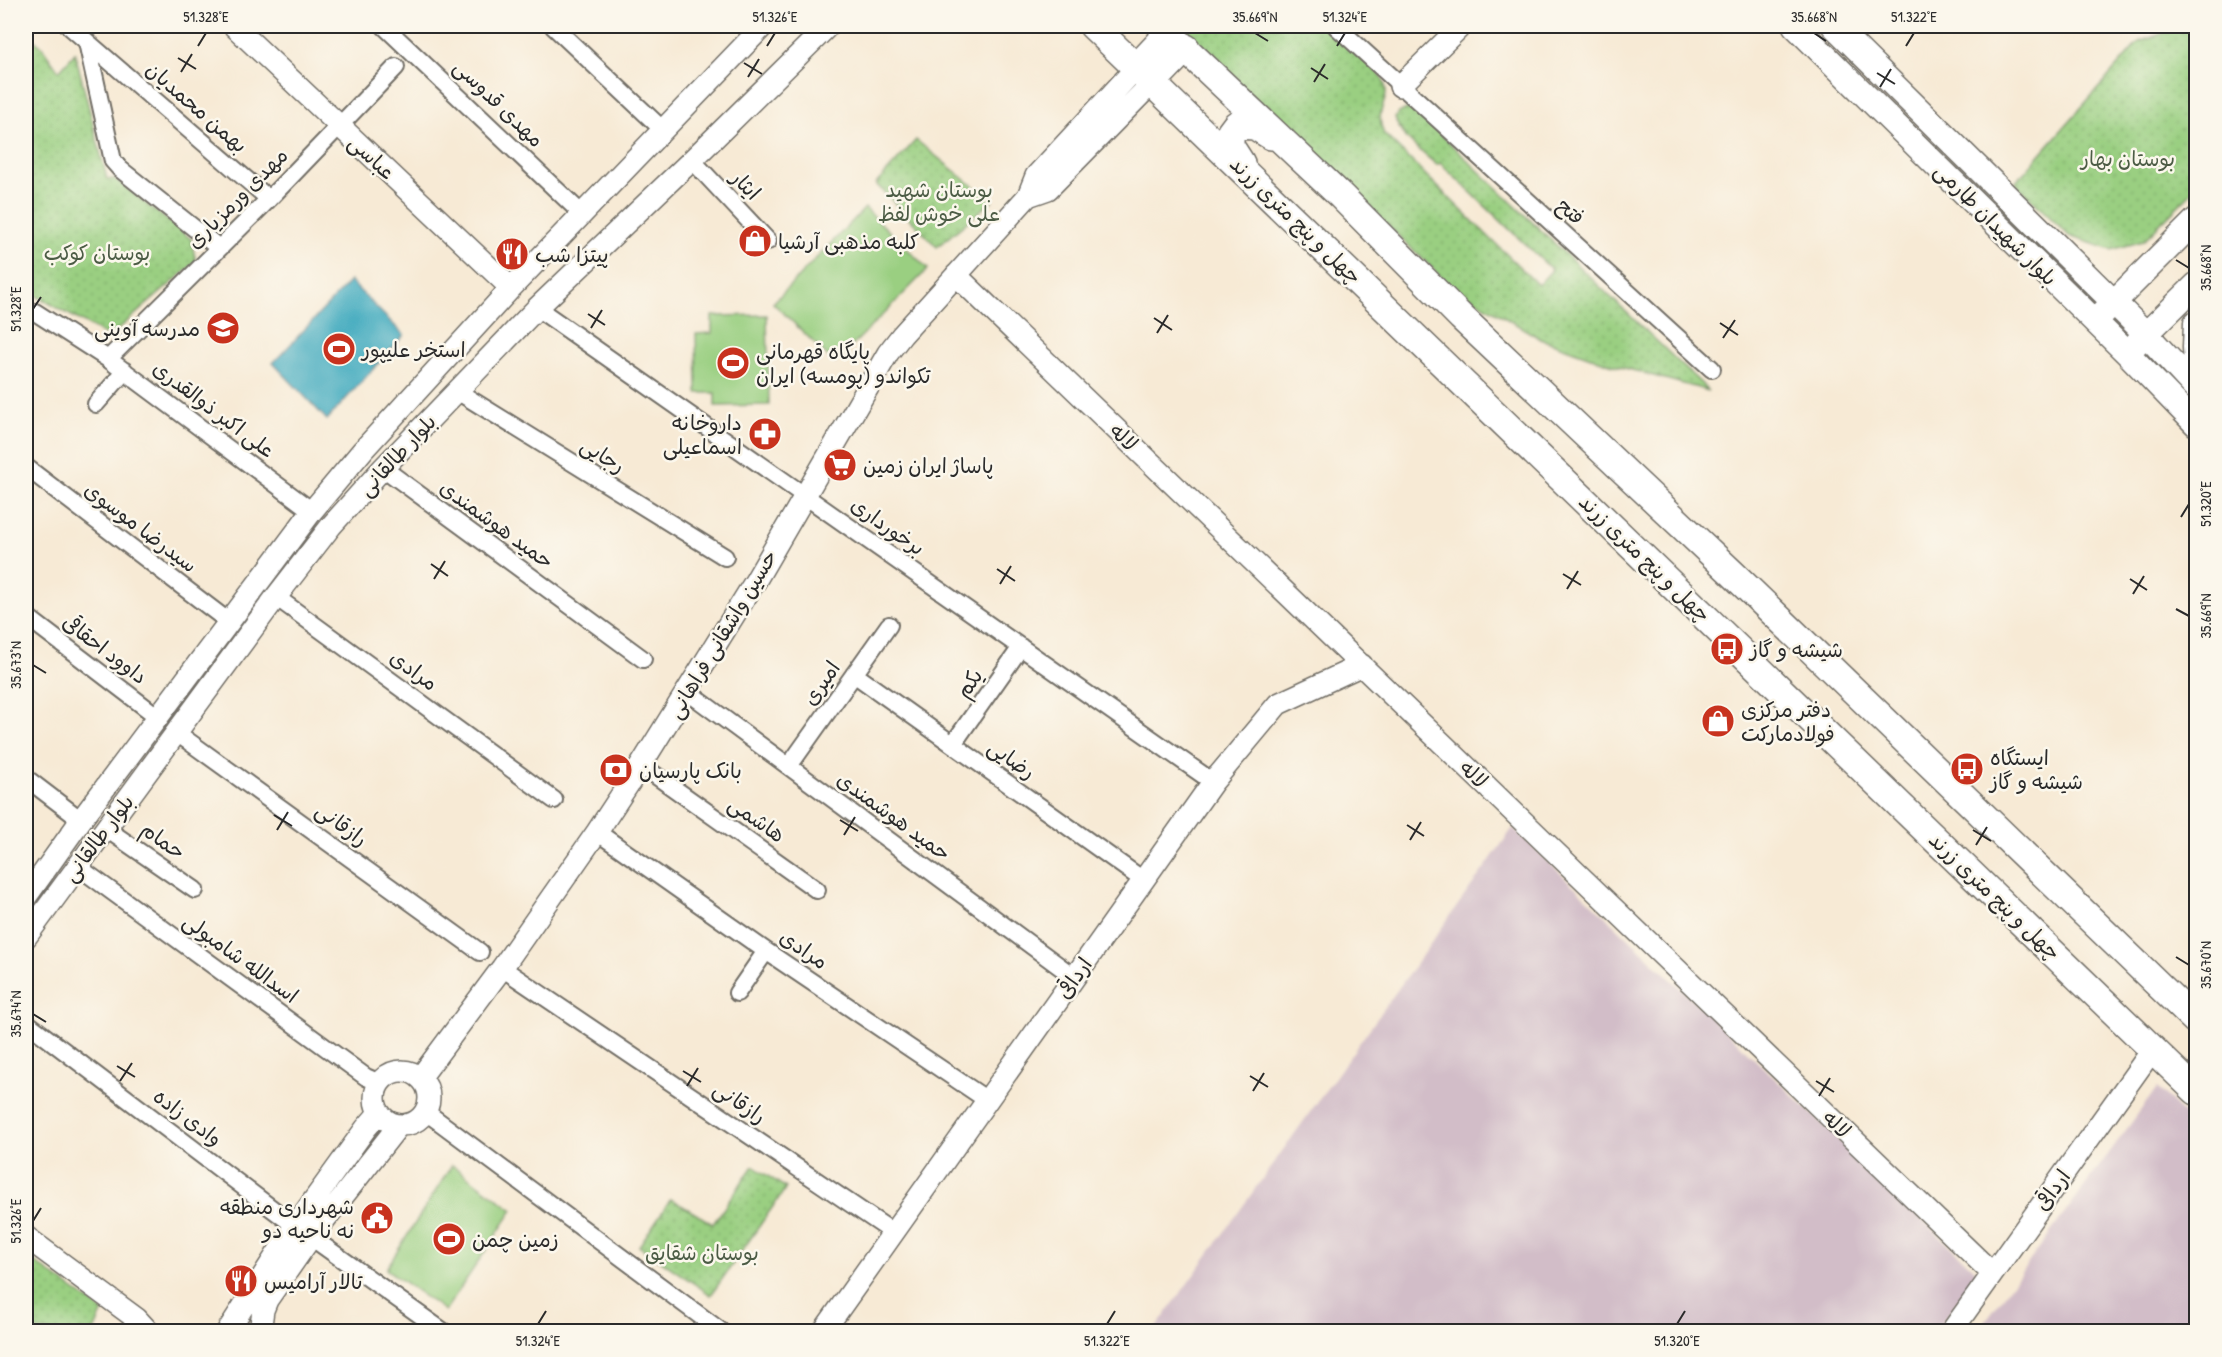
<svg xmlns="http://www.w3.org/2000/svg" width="2222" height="1357" font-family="'Patrick Hand','Playpen Sans Arabic',sans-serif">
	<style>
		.industrial { fill: #d2bdc8 }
		.park { fill: url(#park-dots); stroke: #627d56; stroke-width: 1.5 }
		.pitch { fill: #9acf81; stroke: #627d56; stroke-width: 1.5 }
		.water { fill: #3ea9be; stroke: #346a74; stroke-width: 1.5 }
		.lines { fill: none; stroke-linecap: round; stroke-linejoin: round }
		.minor-casing { stroke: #726e66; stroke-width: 20 }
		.tertiary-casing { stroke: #726e66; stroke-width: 24 }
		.secondary-casing { stroke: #726e66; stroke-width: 27 }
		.primary-casing { stroke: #726e66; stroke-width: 30 }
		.minor { stroke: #fff; stroke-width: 16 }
		.tertiary { stroke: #fff; stroke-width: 21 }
		.secondary { stroke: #fff; stroke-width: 24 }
		.primary { stroke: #fff; stroke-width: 27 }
		.ticks { fill: none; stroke: #2b2b2b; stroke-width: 2 }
		.labels { text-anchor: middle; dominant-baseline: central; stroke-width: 5; stroke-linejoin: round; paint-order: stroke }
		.street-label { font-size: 21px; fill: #2b2b2b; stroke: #fbf7ec }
		.park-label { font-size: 21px; fill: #4c5c45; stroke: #fbf7ec }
		.poi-label { font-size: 21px; fill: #2b2b2b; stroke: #fbf7ec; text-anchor: start }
		.neatline { fill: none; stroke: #2b2b2b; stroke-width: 2 }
		.ticks-label { font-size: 15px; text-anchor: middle; fill: #2b2b2b }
	</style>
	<defs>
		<pattern id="park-dots" width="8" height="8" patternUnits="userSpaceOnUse" patternTransform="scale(1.5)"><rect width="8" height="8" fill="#9acf81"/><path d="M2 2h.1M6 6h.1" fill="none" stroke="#85b270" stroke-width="1.8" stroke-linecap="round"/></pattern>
	</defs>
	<rect width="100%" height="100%" fill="#fbf7ec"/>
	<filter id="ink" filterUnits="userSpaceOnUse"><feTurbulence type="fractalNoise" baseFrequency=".0167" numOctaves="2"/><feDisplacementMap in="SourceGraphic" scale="12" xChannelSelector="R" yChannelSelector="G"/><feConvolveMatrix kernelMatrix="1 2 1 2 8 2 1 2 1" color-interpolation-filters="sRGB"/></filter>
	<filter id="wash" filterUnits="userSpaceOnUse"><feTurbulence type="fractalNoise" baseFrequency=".008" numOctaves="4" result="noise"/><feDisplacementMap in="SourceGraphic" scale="24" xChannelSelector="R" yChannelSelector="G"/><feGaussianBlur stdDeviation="1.35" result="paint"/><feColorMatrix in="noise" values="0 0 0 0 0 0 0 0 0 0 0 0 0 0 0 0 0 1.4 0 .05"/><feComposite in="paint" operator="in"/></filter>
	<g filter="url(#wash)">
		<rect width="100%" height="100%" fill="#f7ead5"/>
		<path class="industrial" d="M 1513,828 L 1978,1273 L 1935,1331 L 1153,1332 Z
			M 2157,1088 L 2196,1126 L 2196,1331 L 1978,1331 Z"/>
		<path class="park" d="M 1177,26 L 1328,26 L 1379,74 C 1398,101 1371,104 1384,134 L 1538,285 L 1552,270 L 1440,163 L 1437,165 C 1422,152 1400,137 1395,118 L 1399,113 L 1410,107 L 1414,109 L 1709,391 L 1610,364 L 1541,339 L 1451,286 Z
			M 2183,26 L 2196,26 L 2196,188 L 2143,241 L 2111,250 L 2069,236 L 2015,183 L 2139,42 Z
			M 26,33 L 42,47 L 59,71 L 75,53 L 107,179 L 115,179 L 191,239 L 196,262 L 109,337 L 28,291 L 26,292 Z
			M 916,140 L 992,201 L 937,247 L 876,184 Z
			M 753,1166 L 786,1188 L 711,1295 L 639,1246 L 671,1199 L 713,1224 Z
			M 26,1256 L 103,1311 L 94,1331 L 55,1332 L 26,1329 Z"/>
		<path class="pitch" d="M 865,208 L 928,269 L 835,363 L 773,303 Z
			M 767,315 L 769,405 L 715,406 L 715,393 L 697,393 L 696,334 L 712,333 L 712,316 Z
			M 452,1165 L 513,1210 L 445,1311 L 386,1269 Z"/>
		<path class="water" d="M 350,281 L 404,335 L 327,420 L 273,363 Z"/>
	</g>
	<g filter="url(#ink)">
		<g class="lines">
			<g class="minor-casing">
				<path id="minor" d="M 69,26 L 269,199
					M 384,26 L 582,214
					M 553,26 L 662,129
					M 1336,26 L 1712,369
					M 87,42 L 113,161 L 120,169 L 219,248
					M 692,160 L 768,241
					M 537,308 L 1213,782
					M 26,311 L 35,312 L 108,359 L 312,511
					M 108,359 L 269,199 L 396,67
					M 457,391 L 725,557
					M 96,404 L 125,371
					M 26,467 L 229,622
					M 383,468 L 643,659
					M 276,597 L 554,800
					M 26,616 L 158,717
					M 854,674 L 1143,880
					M 688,692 L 1074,977
					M 177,733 L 480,952
					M 953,744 L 1021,647
					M 641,765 L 817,890
					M 789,766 L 889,625
					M 26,778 L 81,820
					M 105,828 L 195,890
					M 597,832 L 766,951 L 987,1100
					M 77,866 L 366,1077 L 380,1083
					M 502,968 L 894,1233
					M 737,993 L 766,951
					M 26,1022 L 295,1226
					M 426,1112 L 722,1332
					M 311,1237 L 444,1332"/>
			</g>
			<g class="tertiary-casing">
				<path id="tertiary" d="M 234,26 L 511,288
					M 1400,86 L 1461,26
					M 1028,196 L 1048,189 L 1153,82
					M 956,275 L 1992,1273
					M 26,897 L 81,820 L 312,511 L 363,450 L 511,288 L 763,26
					M 26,937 L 276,597 L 331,526 L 383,468 L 537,308 L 692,160 L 828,26
					M375 1098a27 27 0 1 1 54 0a27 27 0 1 1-54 0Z
					M 420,1078 L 502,968 L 597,832 L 641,765 L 756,580 L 888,353 L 902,335 L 1028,196 L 1036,176 L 1137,67
					M 26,1237 L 137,1319 L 149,1332
					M 227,1332 L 295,1226 L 366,1128 L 379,1113
					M 260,1332 L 263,1310 L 267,1300 L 311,1237 L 399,1125
					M 823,1332 L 1213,782 L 1278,704 L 1362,665
					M 1951,1332 L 2153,1049"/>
			</g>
			<g class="secondary-casing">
				<path id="secondary" d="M 1795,26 L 2127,353 L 2196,424
					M 1834,26 L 2145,333 L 2196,388
					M 2102,314 L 2196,220
					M 2196,323 L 2195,347 L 2196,366
					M 2135,345 L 2196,285"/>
			</g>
			<g class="primary-casing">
				<path id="primary" d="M 1093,26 L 2196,1091
					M 1161,26 L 1341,196 L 1461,317 L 1732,573 L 2196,1021
					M 1137,67 L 1169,33
					M 1153,82 L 1186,48
					M 1241,163 L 1230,146 L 1230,133 L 1236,125 L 1255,126 L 1271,136"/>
			</g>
			<use href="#minor" class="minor"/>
			<use href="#tertiary" class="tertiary"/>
			<use href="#secondary" class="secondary"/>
			<use href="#primary" class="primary"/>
		</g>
	</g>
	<path class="ticks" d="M 1255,33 L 1268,41M 1814,33 L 1826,41M 198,46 L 206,33M 767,46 L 775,33M 1337,46 L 1345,33M 1906,46 L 1914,33M 178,58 L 196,69M 744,63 L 762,74M 1311,68 L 1328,79M 181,72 L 192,54M 1877,73 L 1895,84M 748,77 L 759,59M 1314,82 L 1325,64M 1880,87 L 1891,69M 2176,260 L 2189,268M 33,309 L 41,297M 588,314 L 605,325M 1154,318 L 1172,330M 1720,323 L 1738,335M 591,328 L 602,310M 1157,333 L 1168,315M 1723,338 L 1735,320M 2181,517 L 2189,504M 431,564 L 448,576M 997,569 L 1015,581M 1563,574 L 1581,585M 434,579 L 445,561M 2130,579 L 2147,590M 1000,584 L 1011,566M 1567,589 L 1578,571M 2133,594 L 2144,576M 2176,609 L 2189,616M 33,665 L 46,673M 274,815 L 292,826M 840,820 L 858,831M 1407,825 L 1424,836M 277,830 L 288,812M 1973,830 L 1991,841M 844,835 L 855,817M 1410,840 L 1421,822M 1976,845 L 1987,827M 2176,957 L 2189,965M 33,1014 L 46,1022M 117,1066 L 135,1077M 683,1071 L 701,1082M 1250,1076 L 1268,1087M 120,1081 L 132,1063M 1816,1081 L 1834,1092M 687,1086 L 698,1068M 1253,1091 L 1264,1073M 1819,1096 L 1830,1078M 33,1221 L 41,1208M 538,1324 L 546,1311M 1107,1324 L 1115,1311M 1677,1324 L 1685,1311"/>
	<defs>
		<g id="shop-disc" transform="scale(1.725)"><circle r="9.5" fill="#c8321e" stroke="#fbf7ec"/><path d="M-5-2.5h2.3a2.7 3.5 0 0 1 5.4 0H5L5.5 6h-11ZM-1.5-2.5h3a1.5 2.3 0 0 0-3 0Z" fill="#fff"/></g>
		<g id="restaurant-disc" transform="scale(1.725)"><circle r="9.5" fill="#c8321e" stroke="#fbf7ec"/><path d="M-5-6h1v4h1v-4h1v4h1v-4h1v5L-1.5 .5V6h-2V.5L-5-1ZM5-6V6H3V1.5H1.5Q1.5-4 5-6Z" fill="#fff"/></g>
		<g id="school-disc" transform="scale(1.725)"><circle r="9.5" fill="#c8321e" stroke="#fbf7ec"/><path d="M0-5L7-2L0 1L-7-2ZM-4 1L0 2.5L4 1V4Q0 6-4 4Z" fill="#fff"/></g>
		<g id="stadium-disc" transform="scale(1.725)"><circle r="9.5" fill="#c8321e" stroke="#fbf7ec"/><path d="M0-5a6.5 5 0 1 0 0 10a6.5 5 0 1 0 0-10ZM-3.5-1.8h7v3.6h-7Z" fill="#fff"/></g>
		<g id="pharmacy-disc" transform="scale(1.725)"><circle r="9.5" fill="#c8321e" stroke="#fbf7ec"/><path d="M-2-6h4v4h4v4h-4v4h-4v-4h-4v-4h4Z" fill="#fff"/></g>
		<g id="supermarket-disc" transform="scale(1.725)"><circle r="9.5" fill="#c8321e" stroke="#fbf7ec"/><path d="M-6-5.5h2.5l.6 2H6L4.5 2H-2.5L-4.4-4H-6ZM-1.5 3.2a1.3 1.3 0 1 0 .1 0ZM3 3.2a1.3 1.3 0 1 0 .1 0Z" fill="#fff"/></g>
		<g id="bus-disc" transform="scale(1.725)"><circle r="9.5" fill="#c8321e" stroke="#fbf7ec"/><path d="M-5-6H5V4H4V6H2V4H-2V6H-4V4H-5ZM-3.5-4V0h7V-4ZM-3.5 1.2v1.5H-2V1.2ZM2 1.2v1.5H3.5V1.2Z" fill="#fff"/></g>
		<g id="bank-disc" transform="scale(1.725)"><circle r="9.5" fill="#c8321e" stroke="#fbf7ec"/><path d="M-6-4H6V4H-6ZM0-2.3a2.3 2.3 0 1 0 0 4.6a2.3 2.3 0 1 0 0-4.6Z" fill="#fff"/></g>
		<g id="civic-disc" transform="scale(1.725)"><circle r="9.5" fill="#c8321e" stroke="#fbf7ec"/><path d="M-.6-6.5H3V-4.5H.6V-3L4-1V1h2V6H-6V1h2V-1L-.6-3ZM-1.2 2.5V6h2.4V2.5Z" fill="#fff"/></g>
	</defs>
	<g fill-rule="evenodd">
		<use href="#shop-disc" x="755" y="241"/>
		<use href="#restaurant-disc" x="512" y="254"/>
		<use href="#school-disc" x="223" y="328"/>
		<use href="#stadium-disc" x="339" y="349"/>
		<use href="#stadium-disc" x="733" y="363"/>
		<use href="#pharmacy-disc" x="765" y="434"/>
		<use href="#supermarket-disc" x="840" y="465"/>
		<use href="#bus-disc" x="1727" y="649"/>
		<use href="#shop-disc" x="1718" y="721"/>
		<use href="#bus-disc" x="1967" y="769"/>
		<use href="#bank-disc" x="616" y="770"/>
		<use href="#civic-disc" x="377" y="1218"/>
		<use href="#stadium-disc" x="449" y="1239"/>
		<use href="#restaurant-disc" x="241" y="1281"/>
	</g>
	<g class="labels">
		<g class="street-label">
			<text transform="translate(499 103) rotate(44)">مهدی قدوسی</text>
			<text transform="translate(197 107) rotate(41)">بهمن محمدیان</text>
			<text transform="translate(372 157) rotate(43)">عباسی</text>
			<text transform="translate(746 185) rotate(46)">ایثار</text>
			<text transform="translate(237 198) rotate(-45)">مهدی ورمزیاری</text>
			<text transform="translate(1571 211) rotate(42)">فتح</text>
			<text transform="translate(1296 220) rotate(44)">چهل و پنج متری زرند</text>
			<text transform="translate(1996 224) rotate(45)">بلوار شهیدان طارمی</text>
			<text transform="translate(214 409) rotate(37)">علی اکبر ذوالقدری</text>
			<text transform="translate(1124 437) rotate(44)">لاله</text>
			<text transform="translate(397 455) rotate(-47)">بلوار طالقانی</text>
			<text transform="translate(603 455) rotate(32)">رجایی</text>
			<text transform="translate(497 524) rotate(36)">حمید هوشمندی</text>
			<text transform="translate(888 526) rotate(35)">برخورداری</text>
			<text transform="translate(141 527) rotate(37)">سیدرضا موسوی</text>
			<text transform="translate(1645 558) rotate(44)">چهل و پنج متری زرند</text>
			<text transform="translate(722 634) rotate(-59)">حسین واشقانی فراهانی</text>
			<text transform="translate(105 649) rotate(37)">داوود احقاقی</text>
			<text transform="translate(414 670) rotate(36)">مرادی</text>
			<text transform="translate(821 683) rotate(-55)">امیری</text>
			<text transform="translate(969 683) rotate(-55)">یکم</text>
			<text transform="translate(1012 759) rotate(35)">رضایی</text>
			<text transform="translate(1474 774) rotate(44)">لاله</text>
			<text transform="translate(894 816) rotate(36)">حمید هوشمندی</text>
			<text transform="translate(757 819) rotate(35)">هاشمی</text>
			<text transform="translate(342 824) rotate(36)">رازقانی</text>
			<text transform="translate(98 838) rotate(-53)">بلوار طالقانی</text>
			<text transform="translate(163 840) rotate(35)">حمام</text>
			<text transform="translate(1995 896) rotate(44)">چهل و پنج متری زرند</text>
			<text transform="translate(804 949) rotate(34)">مرادی</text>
			<text transform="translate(241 958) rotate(36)">اسدالله شامبولی</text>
			<text transform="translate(1074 978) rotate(-55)">ارداقی</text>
			<text transform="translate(740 1102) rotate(34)">رازقانی</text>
			<text transform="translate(188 1117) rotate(37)">وادی زاده</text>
			<text transform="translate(1837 1124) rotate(44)">لاله</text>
			<text transform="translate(2052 1190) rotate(-54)">ارداقی</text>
		</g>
		<g class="park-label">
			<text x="2128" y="158">بوستان بهار</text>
			<text x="939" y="189">بوستان شهید<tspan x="939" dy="24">علی خوش لفظ</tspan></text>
			<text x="97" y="252">بوستان کوکب</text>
			<text x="702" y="1252">بوستان شقایق</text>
		</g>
		<g class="poi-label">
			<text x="778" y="241">کلبه مذهبی آرشیا</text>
			<text x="535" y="254">پیتزا شب</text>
			<text x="200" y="328" text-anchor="end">مدرسه آوینی</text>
			<text x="362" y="349">استخر علیپور</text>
			<text x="756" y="351">پایگاه قهرمانی<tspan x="756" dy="24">تکواندو (پومسه) ایران</tspan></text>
			<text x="742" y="422" text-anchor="end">داروخانه<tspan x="742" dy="24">اسماعیلی</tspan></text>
			<text x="863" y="465">پاساژ ایران زمین</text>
			<text x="1750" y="649">شیشه و گاز</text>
			<text x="1741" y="709">دفتر مرکزی<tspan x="1741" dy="24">فولادمارکت</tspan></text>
			<text x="1990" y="757">ایستگاه<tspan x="1990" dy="24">شیشه و گاز</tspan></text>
			<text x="639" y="770">بانک پارسیان</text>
			<text x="354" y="1206" text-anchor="end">شهرداری منطقه<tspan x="354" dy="24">نه ناحیه دو</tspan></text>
			<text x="472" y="1239">زمین چمن</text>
			<text x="264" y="1281">تالار آرامیس</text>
		</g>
	</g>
	<rect width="2222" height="1357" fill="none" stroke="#fbf7ec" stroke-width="66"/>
	<rect x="33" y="33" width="2156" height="1291" class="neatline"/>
	<g class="ticks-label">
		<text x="206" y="22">51.328°E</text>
		<text x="775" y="22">51.326°E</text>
		<text x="1255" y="22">35.669°N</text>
		<text x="1345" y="22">51.324°E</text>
		<text x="1814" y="22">35.668°N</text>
		<text x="1914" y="22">51.322°E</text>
		<text transform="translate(2206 268) rotate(-90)" y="5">35.668°N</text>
		<text transform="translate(16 309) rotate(-90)" y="5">51.328°E</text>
		<text transform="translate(2206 504) rotate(-90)" y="5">51.320°E</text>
		<text transform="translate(2206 616) rotate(-90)" y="5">35.669°N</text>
		<text transform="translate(16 665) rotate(-90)" y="5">35.673°N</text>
		<text transform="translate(2206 965) rotate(-90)" y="5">35.670°N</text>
		<text transform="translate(16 1014) rotate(-90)" y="5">35.674°N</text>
		<text transform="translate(16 1221) rotate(-90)" y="5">51.326°E</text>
		<text x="538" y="1346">51.324°E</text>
		<text x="1107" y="1346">51.322°E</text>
		<text x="1677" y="1346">51.320°E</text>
	</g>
</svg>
